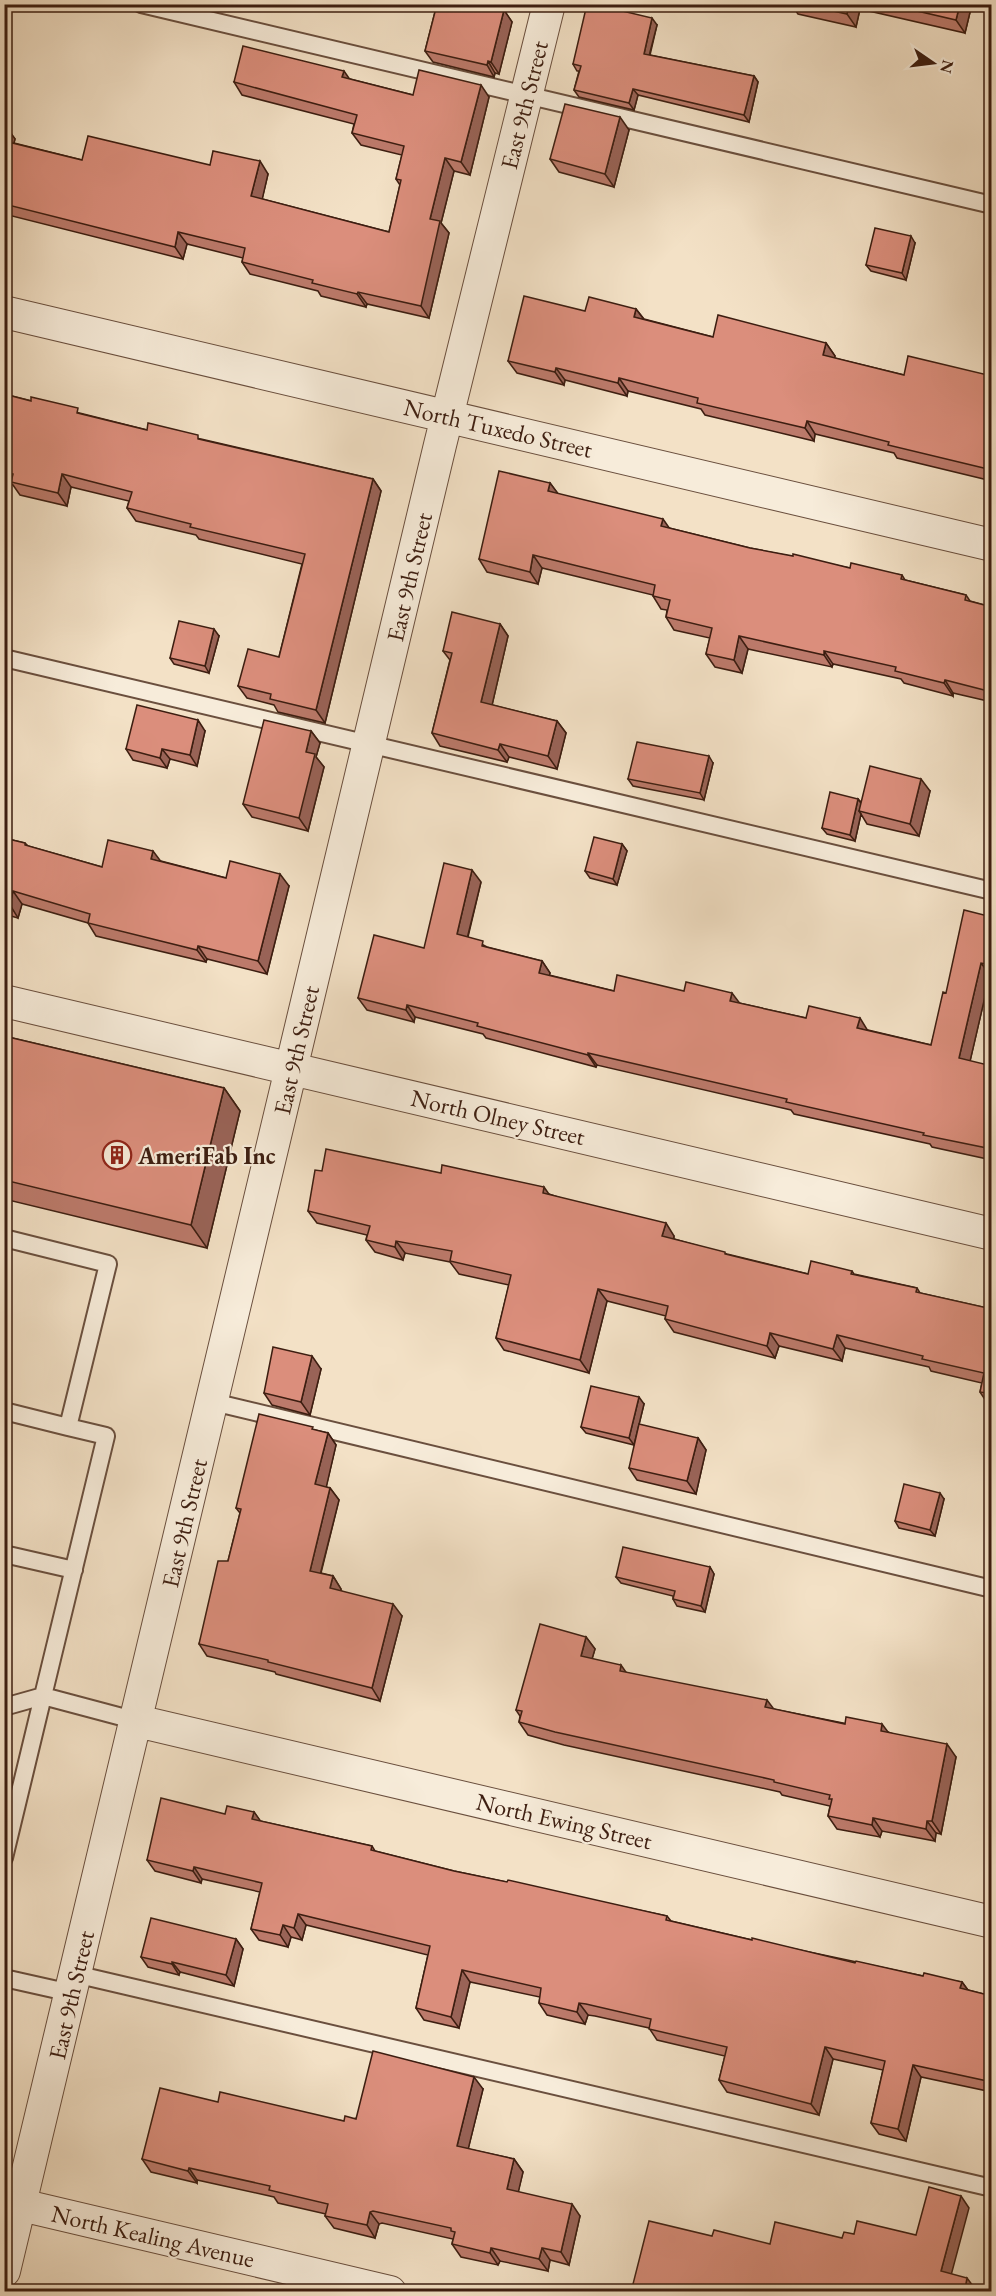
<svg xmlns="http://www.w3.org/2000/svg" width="996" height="2296" font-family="'EB Garamond',serif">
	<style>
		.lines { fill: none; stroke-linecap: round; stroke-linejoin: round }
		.service-casing { stroke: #6a4f3e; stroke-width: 20 }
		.minor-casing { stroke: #6a4f3e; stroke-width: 34 }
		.service { stroke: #f7ecda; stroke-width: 16 }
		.minor { stroke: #f7ecda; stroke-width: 32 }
		.wall { fill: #bc7a6b; stroke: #3d1e11; stroke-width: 1.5 }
		.shaded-wall { fill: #996357; stroke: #3d1e11; stroke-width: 1.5 }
		.building { fill: #db8e7c; stroke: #3d1e11; stroke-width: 1.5 }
		.labels { text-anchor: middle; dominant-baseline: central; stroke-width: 4.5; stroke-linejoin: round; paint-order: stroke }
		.street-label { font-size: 24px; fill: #3d1e11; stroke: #f7ecda }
		.poi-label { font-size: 24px; font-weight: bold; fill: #3d1e11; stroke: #f7ecda; text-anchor: start }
	</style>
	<rect width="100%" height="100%" fill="#f3e1c6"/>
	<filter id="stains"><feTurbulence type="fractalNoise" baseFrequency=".00333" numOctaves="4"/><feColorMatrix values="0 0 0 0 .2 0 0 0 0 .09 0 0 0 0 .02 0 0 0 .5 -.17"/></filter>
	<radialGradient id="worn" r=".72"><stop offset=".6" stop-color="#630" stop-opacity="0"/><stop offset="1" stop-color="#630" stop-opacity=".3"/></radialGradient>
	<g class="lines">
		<g class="service-casing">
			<path id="service" d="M 141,4 L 992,205
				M 4,658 L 992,891
				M 4,1238 L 108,1264 L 68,1427 L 106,1436 L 43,1696 L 137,1721
				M 213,1402 L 992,1589
				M 4,1411 L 68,1427
				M 4,1554 L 74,1570
				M 4,1707 L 43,1696 L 4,1858
				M 75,1974 L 992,2188
				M 4,1978 L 71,1993"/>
		</g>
		<g class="minor-casing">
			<path id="minor" d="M 4,312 L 992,545
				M 4,1001 L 992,1234
				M 137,1721 L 992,1922
				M 21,2205 L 390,2292
				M 4,2271 L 440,445 L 549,4"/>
		</g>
		<use href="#service" class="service"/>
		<use href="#minor" class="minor"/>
	</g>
	<path class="wall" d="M 437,4 L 486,4 L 485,6 L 504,10 L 512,22 L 499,74 L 495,73 L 494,77 L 433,62 L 425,51 Z
		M 791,4 L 972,4 L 965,33 L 860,9 L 856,27 L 798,14 Z
		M 657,25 L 650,55 L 754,76 L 758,82 L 749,122 L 638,95 L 634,110 L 579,97 L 574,90 L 579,71 L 577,71 L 573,64 Z
		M 350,79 L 413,95 L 489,97 L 470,175 L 454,171 L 441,223 L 449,233 L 429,318 L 367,304 L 366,307 L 321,296 L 318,291 L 250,274 L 242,262 L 243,258 L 187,244 L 183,259 L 4,214 L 4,126 L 15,139 L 14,143 L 82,160 L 210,165 L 268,174 L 262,199 L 389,232 L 400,185 L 396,179 L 402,155 L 361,145 L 352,133 L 354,124 L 242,95 L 234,82 Z
		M 629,130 L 614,187 L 559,172 L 550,159 Z
		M 915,243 L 906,280 L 871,271 L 866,265 Z
		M 636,309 L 644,319 L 713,337 L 826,343 L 835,356 L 834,358 L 904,375 L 992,376 L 992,481 L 897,458 L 894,453 L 815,434 L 814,441 L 705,415 L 701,409 L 628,391 L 627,396 L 565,380 L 564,385 L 517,373 L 508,361 L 585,311 Z
		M 4,394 L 147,430 L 201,439 L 373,479 L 381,491 L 325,723 L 278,712 L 274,705 L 247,698 L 238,686 L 279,657 L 302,564 L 199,539 L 196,535 L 136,521 L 127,508 L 129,501 L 71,487 L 67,506 L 20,495 L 13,485 L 4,483 Z
		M 550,483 L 558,494 L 669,528 L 750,548 L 850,568 L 902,575 L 905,580 L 966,595 L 970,601 L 992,607 L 992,702 L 953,693 L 953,696 L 904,683 L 901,679 L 833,664 L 832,667 L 748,649 L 742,673 L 715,667 L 706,654 L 710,638 L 674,630 L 666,617 L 667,610 L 661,609 L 653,596 L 653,595 L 542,568 L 538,584 L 487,572 L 479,559 Z
		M 500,624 L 508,636 L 492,705 L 557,721 L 566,733 L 557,769 L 509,757 L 507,762 L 440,746 L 432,733 L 450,660 L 443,651 Z
		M 219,636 L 209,673 L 174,664 L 170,658 Z
		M 205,731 L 197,766 L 170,759 L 167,768 L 133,760 L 126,749 Z
		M 311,731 L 320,743 L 316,757 L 324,767 L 308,831 L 252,817 L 243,804 Z
		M 713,763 L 704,800 L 633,786 L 628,779 Z
		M 930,791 L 919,836 L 867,824 L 861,814 L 855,841 L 827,834 L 822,828 L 858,799 L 861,802 Z
		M 4,838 L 25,843 L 28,846 L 102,867 L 161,861 L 226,878 L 289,886 L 267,974 L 207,959 L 206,962 L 96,936 L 88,923 L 22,904 L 18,918 L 4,914 Z
		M 622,844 L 627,851 L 617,885 L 590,878 L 585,871 Z
		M 481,882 L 468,937 L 487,947 L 542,961 L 550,973 L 549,975 L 614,991 L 739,1003 L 806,1018 L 868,1030 L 931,1045 L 946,993 L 992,917 L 992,975 L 990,975 L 970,1061 L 992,1070 L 992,1160 L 932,1147 L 930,1144 L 794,1114 L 791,1110 L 597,1065 L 596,1067 L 486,1038 L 483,1034 L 415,1017 L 414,1022 L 367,1010 L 358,998 L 424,948 Z
		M 4,1036 L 224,1088 L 240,1111 L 207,1248 L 4,1199 Z
		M 322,1171 L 441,1173 L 549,1194 L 674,1236 L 674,1239 L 727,1254 L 808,1274 L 852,1271 L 854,1274 L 917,1288 L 920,1293 L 992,1309 L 992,1405 L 988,1404 L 980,1392 L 982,1383 L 931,1371 L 929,1367 L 845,1348 L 842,1361 L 779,1346 L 775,1358 L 674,1332 L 665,1319 L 666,1316 L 607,1301 L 589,1373 L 504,1350 L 496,1338 L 509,1285 L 459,1274 L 450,1262 L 405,1253 L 403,1260 L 375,1252 L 366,1240 L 367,1235 L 317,1223 L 308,1211 Z
		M 321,1369 L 310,1415 L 272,1405 L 264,1393 Z
		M 644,1404 L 634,1445 L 586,1433 L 581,1427 Z
		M 315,1430 L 328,1433 L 336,1445 L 326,1487 L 330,1488 L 339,1500 L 321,1573 L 333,1576 L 341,1589 L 341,1591 L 402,1616 L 380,1701 L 276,1674 L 275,1672 L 207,1656 L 199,1644 L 228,1561 L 240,1513 L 236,1508 Z
		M 698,1438 L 706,1450 L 696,1494 L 637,1480 L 629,1468 Z
		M 944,1499 L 935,1536 L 899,1528 L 895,1521 Z
		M 710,1567 L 714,1574 L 705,1612 L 677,1606 L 673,1599 L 673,1596 L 621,1583 L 616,1577 Z
		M 586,1637 L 595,1649 L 592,1659 L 627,1673 L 773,1709 L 888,1732 L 956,1757 L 941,1834 L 936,1833 L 935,1841 L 882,1831 L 880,1837 L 837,1829 L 828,1816 L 830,1806 L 782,1795 L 780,1792 L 564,1745 L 528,1735 L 519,1722 L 520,1716 L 516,1710 Z
		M 254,1812 L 260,1821 L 372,1846 L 375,1851 L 454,1871 L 667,1916 L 671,1921 L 752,1940 L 923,1976 L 962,1982 L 968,1990 L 992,1996 L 992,2092 L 921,2077 L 906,2141 L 879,2134 L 871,2123 L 883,2070 L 833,2059 L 819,2115 L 727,2092 L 719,2080 L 725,2056 L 657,2040 L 649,2028 L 595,2016 L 588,2015 L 585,2024 L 547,2015 L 539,2003 L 540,1997 L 470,1982 L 459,2028 L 424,2020 L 416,2008 L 428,1955 L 306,1925 L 302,1940 L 291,1937 L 288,1947 L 259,1940 L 251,1929 L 260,1892 L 202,1879 L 201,1883 L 155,1871 L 147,1860 L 225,1814 Z
		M 236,1939 L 243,1949 L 234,1986 L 180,1972 L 179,1975 L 148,1967 L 141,1957 Z
		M 483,2089 L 468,2149 L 514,2159 L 523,2172 L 518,2192 L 580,2216 L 569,2265 L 550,2260 L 548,2271 L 500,2261 L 498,2265 L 461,2257 L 452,2244 L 453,2239 L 382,2223 L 379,2224 L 375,2238 L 334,2228 L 325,2216 L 326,2214 L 278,2203 L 274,2197 L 197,2180 L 197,2183 L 151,2172 L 142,2159 L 218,2102 L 344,2121 Z"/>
	<path class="shaded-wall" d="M 849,4 L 857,4 L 860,9 L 856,27 L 847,14 Z
		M 960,4 L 972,4 L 965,33 L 956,20 Z
		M 504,10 L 512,22 L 499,74 L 491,62 Z
		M 652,18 L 657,25 L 648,60 L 644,54 Z
		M 488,61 L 495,73 L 494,77 L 487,65 Z
		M 344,71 L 353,84 L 342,77 Z
		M 754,76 L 758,82 L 749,122 L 744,115 Z
		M 481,85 L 489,97 L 470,175 L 461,162 Z
		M 633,89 L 638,95 L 634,110 L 629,103 Z
		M 620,117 L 629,130 L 614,187 L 605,174 Z
		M 6,126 L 15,139 L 11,153 L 4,143 L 4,134 Z
		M 445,158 L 454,171 L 441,223 L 449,233 L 429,318 L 421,306 L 430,219 Z
		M 260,161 L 268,174 L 260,209 L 251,196 Z
		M 178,232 L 187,244 L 183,259 L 175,247 Z
		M 911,236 L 915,243 L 906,280 L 902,273 Z
		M 358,292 L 367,304 L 366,307 L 357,294 Z
		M 636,309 L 645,321 L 634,317 Z
		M 826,343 L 835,356 L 832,368 L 823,355 Z
		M 556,368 L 565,380 L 564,385 L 555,372 Z
		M 619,378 L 628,391 L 627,396 L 618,383 Z
		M 807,421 L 815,434 L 814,441 L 805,428 Z
		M 62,474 L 71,487 L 67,506 L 58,493 Z
		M 373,479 L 381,491 L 325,723 L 316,710 Z
		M 550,483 L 559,495 L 548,491 Z
		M 663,519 L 672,532 L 661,526 Z
		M 533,555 L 542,568 L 538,584 L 530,572 Z
		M 500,624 L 508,636 L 490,714 L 481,702 Z
		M 214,629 L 219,636 L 209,673 L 205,666 Z
		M 739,636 L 748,649 L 742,673 L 734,660 Z
		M 824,651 L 833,664 L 832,667 L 824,655 Z
		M 945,680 L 953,693 L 953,696 L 944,683 Z
		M 198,720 L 205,731 L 197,766 L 190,755 Z
		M 557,721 L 566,733 L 557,769 L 548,756 Z
		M 311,731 L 320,743 L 316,757 L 324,767 L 308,831 L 299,818 L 306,752 Z
		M 500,744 L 509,757 L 507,762 L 498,750 Z
		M 162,749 L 170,759 L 167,768 L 160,758 Z
		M 709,756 L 713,763 L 704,800 L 700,793 Z
		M 921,779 L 930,791 L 919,836 L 910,824 Z
		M 858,799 L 863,806 L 859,811 L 861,814 L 855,841 L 850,835 Z
		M 622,844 L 627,851 L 617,885 L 613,879 Z
		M 153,851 L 162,863 L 151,859 Z
		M 472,870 L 481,882 L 465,947 L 457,934 Z
		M 280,874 L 289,886 L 267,974 L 258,961 Z
		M 13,891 L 22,904 L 18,918 L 10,905 Z
		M 198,946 L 207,959 L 206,962 L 197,950 Z
		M 542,961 L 550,973 L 547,985 L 539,973 Z
		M 981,963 L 990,975 L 968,1070 L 959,1058 Z
		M 732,993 L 741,1005 L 730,1001 Z
		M 407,1005 L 415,1017 L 414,1022 L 406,1010 Z
		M 860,1018 L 868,1031 L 857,1028 Z
		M 588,1053 L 597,1065 L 596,1067 L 588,1055 Z
		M 224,1088 L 240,1111 L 207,1248 L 191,1225 Z
		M 544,1187 L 553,1200 L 543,1193 Z
		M 666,1223 L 674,1236 L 671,1249 L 662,1236 Z
		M 396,1241 L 405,1253 L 403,1260 L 395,1247 Z
		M 598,1289 L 607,1301 L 589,1373 L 580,1360 Z
		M 770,1333 L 779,1346 L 775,1358 L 767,1346 Z
		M 837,1335 L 845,1348 L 842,1361 L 833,1349 Z
		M 312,1356 L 321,1369 L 310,1415 L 301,1402 Z
		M 639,1397 L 644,1404 L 634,1445 L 629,1438 Z
		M 328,1433 L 336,1445 L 324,1497 L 315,1484 Z
		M 698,1438 L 706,1450 L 696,1494 L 687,1481 Z
		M 330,1488 L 339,1500 L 318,1583 L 310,1571 Z
		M 940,1493 L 944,1499 L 935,1536 L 930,1530 Z
		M 710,1567 L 714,1574 L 705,1612 L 701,1606 Z
		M 333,1576 L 341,1589 L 338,1600 L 330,1588 Z
		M 4,1592 L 9,1597 L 4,1614 Z
		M 393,1604 L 402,1616 L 380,1701 L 372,1688 Z
		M 586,1637 L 595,1649 L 589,1669 L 581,1656 Z
		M 621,1665 L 630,1678 L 620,1671 Z
		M 767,1700 L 776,1712 L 765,1707 Z
		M 882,1724 L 891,1736 L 881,1731 Z
		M 947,1744 L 956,1757 L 941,1834 L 932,1821 Z
		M 254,1812 L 262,1823 L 252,1819 Z
		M 873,1818 L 882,1831 L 880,1837 L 872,1825 Z
		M 927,1821 L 936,1833 L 935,1841 L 926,1829 Z
		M 194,1867 L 202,1879 L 201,1883 L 193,1871 Z
		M 298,1914 L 306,1925 L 302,1940 L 294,1928 Z
		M 283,1925 L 291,1937 L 288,1947 L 280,1935 Z
		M 236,1939 L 243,1949 L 234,1986 L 226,1975 Z
		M 172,1962 L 180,1972 L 179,1975 L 172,1964 Z
		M 462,1970 L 470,1982 L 459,2028 L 451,2017 Z
		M 962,1982 L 970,1993 L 960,1988 Z
		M 579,2003 L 588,2015 L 585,2024 L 577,2012 Z
		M 825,2047 L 833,2059 L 819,2115 L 811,2104 Z
		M 913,2065 L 921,2077 L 906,2141 L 898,2129 Z
		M 474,2077 L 483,2089 L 466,2158 L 457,2146 Z
		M 514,2159 L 523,2172 L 516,2202 L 507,2189 Z
		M 189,2168 L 197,2180 L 197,2183 L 188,2171 Z
		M 961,2196 L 969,2208 L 949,2283 L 941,2271 Z
		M 572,2204 L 580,2216 L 569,2265 L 561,2252 Z
		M 370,2212 L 379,2224 L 375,2238 L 367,2225 Z
		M 491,2248 L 500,2261 L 498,2265 L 490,2253 Z
		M 542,2248 L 550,2260 L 548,2271 L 539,2259 Z
		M 967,2278 L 976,2290 L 976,2292 L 965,2289 Z"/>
	<path class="building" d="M 437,4 L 480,4 L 504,10 L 491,62 L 488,61 L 487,65 L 425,51 Z
		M 587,4 L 593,4 L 652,18 L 644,54 L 754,76 L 744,115 L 633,89 L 629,103 L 574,90 L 581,66 L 573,64 Z
		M 802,4 L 849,4 L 847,14 Z
		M 887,4 L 960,4 L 956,20 Z
		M 243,46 L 344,71 L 342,77 L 413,95 L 419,70 L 481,85 L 461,162 L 445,158 L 430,219 L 440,221 L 421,306 L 358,292 L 357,294 L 312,283 L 313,280 L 242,262 L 245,248 L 178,232 L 175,247 L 4,204 L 4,141 L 82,160 L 88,136 L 210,165 L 213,151 L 260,161 L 251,196 L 389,232 L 401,180 L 396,179 L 404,146 L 352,133 L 357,115 L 234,82 Z
		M 565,104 L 620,117 L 605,174 L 550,159 Z
		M 875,228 L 911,236 L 902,273 L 866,265 Z
		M 524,296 L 585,311 L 589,297 L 636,309 L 634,317 L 713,337 L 718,315 L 826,343 L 823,355 L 904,375 L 908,356 L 992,376 L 992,470 L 888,445 L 889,442 L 807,421 L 805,428 L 697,403 L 698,398 L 619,378 L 618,383 L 556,368 L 555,372 L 508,361 Z
		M 4,394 L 31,401 L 31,397 L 78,408 L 77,413 L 147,430 L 148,423 L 198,435 L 198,439 L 373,479 L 316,710 L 270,699 L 271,694 L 238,686 L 248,649 L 279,657 L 305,554 L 190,527 L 191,524 L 127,508 L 132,492 L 62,474 L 58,493 L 11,482 L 13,474 L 4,472 Z
		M 499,471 L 550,483 L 548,491 L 663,519 L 661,526 L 750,548 L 793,556 L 793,554 L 850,568 L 851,563 L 902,575 L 901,579 L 966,595 L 965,600 L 992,607 L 992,692 L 945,680 L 944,683 L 895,671 L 896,667 L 824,651 L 824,655 L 739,636 L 734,660 L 706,654 L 712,628 L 666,617 L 670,600 L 653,596 L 655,585 L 533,555 L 530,572 L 479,559 Z
		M 452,612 L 500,624 L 481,702 L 557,721 L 548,756 L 500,744 L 498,750 L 432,733 L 452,653 L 443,651 Z
		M 179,621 L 214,629 L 205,666 L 170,658 Z
		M 137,705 L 198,720 L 190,755 L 162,749 L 160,758 L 126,749 Z
		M 264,720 L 311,731 L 306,752 L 315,754 L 299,818 L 243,804 Z
		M 637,742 L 709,756 L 700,793 L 628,779 Z
		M 870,766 L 921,779 L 910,824 L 859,811 Z
		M 830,792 L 858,799 L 850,835 L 822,828 Z
		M 594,837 L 622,844 L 613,879 L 585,871 Z
		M 4,838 L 25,843 L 25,845 L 102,867 L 108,840 L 153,851 L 151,859 L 226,878 L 230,861 L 280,874 L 258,961 L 198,946 L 197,950 L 88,923 L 90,914 L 13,891 L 10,905 L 4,904 Z
		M 444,863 L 472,870 L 457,934 L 483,941 L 482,946 L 542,961 L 539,973 L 614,991 L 617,975 L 684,991 L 686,982 L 732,993 L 730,1001 L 806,1018 L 809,1006 L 860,1018 L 857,1028 L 931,1045 L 943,992 L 946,993 L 964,910 L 992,917 L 992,965 L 981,963 L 959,1058 L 988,1065 L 987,1070 L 992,1071 L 992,1149 L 923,1135 L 924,1133 L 786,1102 L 787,1099 L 588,1053 L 588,1055 L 477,1026 L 478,1023 L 407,1005 L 406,1010 L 358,998 L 374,935 L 424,948 Z
		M 4,1036 L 224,1088 L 191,1225 L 4,1180 Z
		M 326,1149 L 441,1173 L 442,1165 L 544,1187 L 543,1193 L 666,1223 L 662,1236 L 725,1252 L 725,1254 L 808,1274 L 811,1261 L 852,1271 L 851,1274 L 917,1288 L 916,1292 L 992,1309 L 992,1394 L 980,1392 L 984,1373 L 922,1359 L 923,1356 L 837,1335 L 833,1349 L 770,1333 L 767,1346 L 665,1319 L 668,1306 L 598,1289 L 580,1360 L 496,1338 L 511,1275 L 450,1261 L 452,1251 L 396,1241 L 395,1247 L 366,1240 L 370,1226 L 308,1211 L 315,1170 L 322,1171 Z
		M 273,1347 L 312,1356 L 301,1402 L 264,1393 Z
		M 591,1386 L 639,1397 L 629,1438 L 581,1427 Z
		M 259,1414 L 313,1427 L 312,1429 L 328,1433 L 315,1484 L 330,1488 L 310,1571 L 333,1576 L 330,1588 L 393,1604 L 372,1688 L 268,1662 L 268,1660 L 199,1644 L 218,1561 L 228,1561 L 241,1509 L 236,1508 Z
		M 639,1424 L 698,1438 L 687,1481 L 629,1468 Z
		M 904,1484 L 940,1493 L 930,1530 L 895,1521 Z
		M 623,1547 L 710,1567 L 701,1606 L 673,1599 L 675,1591 L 616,1577 Z
		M 540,1624 L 586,1637 L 581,1656 L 621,1665 L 620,1671 L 767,1700 L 765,1707 L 845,1724 L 846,1717 L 882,1724 L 881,1731 L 947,1744 L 932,1821 L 927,1821 L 926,1829 L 873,1818 L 872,1825 L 828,1816 L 832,1799 L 829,1799 L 830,1795 L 774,1782 L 774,1780 L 555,1732 L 519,1722 L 522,1711 L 516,1710 Z
		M 161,1798 L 225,1814 L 227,1806 L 254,1812 L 252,1819 L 372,1846 L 371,1850 L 454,1871 L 507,1882 L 508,1880 L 667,1916 L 666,1920 L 752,1940 L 752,1938 L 855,1963 L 856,1961 L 923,1976 L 924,1973 L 962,1982 L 960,1988 L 992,1996 L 992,2082 L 913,2065 L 898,2129 L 871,2123 L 885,2061 L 825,2047 L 811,2104 L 719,2080 L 727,2047 L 649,2029 L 651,2019 L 586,2004 L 579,2003 L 577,2012 L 539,2003 L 541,1988 L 462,1970 L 451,2017 L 416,2008 L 430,1946 L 298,1914 L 294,1928 L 283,1925 L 280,1935 L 251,1929 L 262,1883 L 194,1867 L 193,1871 L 147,1860 Z
		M 151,1918 L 236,1939 L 226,1975 L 172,1962 L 172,1964 L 141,1957 Z
		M 373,2051 L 474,2077 L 457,2146 L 514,2159 L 507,2189 L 572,2204 L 561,2252 L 542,2248 L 539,2259 L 491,2248 L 490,2253 L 452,2244 L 455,2232 L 451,2231 L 451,2228 L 373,2211 L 370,2212 L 367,2225 L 325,2216 L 328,2204 L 269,2190 L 270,2186 L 189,2168 L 188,2171 L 142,2159 L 160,2088 L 218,2102 L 220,2092 L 344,2121 L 345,2116 L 356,2119 Z
		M 929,2187 L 961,2196 L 941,2271 L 967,2278 L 965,2289 L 976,2292 L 631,2292 L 649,2221 L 712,2236 L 714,2230 L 770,2244 L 775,2222 L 842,2238 L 844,2232 L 854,2234 L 857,2221 L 916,2235 Z"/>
	<defs>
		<g id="building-ring" transform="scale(1.5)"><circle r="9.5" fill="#f7ecda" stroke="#8f2418" stroke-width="1.5"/><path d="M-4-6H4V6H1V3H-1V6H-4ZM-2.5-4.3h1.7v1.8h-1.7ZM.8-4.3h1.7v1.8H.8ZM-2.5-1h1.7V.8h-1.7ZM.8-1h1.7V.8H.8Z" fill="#8f2418"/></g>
	</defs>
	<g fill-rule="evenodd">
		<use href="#building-ring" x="117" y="1155"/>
	</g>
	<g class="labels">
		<g class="street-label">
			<text transform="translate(524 105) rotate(-76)">East 9th Street</text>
			<text transform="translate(498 428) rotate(13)">North Tuxedo Street</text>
			<text transform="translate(409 577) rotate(-77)">East 9th Street</text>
			<text transform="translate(296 1050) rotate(-77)">East 9th Street</text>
			<text transform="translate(498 1117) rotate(13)">North Olney Street</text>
			<text transform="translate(184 1523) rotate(-77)">East 9th Street</text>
			<text transform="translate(564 1821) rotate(13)">North Ewing Street</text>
			<text transform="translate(71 1995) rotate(-77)">East 9th Street</text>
			<text transform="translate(153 2236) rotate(13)">North Kealing Avenue</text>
		</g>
		<g class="poi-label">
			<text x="138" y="1155">AmeriFab Inc</text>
		</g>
	</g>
	<rect width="996" height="2296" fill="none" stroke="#f3e1c6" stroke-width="24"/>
	<rect x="6" y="6" width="984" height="2284" fill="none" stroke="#3d1e11" stroke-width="3"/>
	<rect x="12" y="12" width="972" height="2272" fill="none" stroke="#3d1e11" stroke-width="1.5"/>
	<g transform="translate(933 63) rotate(104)" stroke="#f7ecda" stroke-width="4.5" paint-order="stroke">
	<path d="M0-4.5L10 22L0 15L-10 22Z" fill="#3d1e11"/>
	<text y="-9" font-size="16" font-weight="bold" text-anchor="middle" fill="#3d1e11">N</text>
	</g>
	<rect width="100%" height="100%" filter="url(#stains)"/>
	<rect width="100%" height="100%" fill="url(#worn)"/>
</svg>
